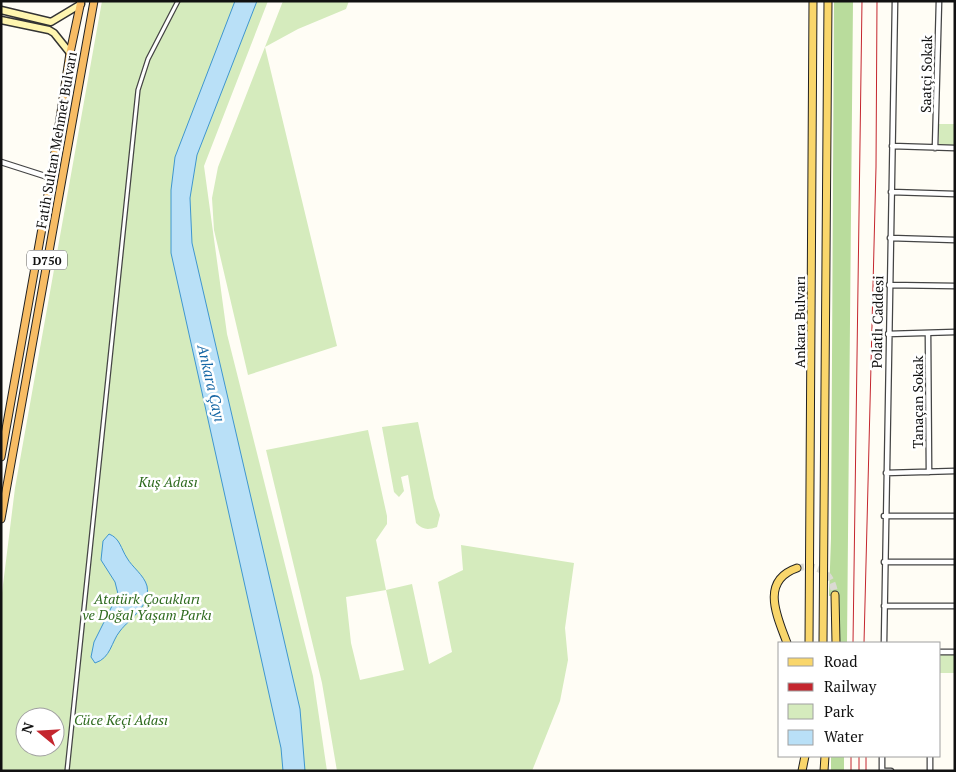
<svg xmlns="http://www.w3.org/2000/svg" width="956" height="772" font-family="'PT Serif',serif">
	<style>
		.green { fill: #d5ebbd; fill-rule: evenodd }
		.forest { fill: #b9dc9c }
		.water { fill: #b9e0f7; stroke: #3f96cf }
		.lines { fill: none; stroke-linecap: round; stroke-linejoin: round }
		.primary-tunnel { stroke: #dbdad3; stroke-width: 7; stroke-dasharray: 7 3.5; stroke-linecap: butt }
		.pedestrian-casing { stroke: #444; stroke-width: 5.5 }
		.minor-casing { stroke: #444; stroke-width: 7 }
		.secondary-casing { stroke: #333; stroke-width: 9 }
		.primary-casing { stroke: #222; stroke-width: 9 }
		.trunk-casing { stroke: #222; stroke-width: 9 }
		.pedestrian { stroke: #fff; stroke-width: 3 }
		.minor { stroke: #fff; stroke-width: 4.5 }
		.secondary { stroke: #fff6b0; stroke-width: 6 }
		.primary { stroke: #f9d66b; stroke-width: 7 }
		.trunk { stroke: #f7bc64; stroke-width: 7 }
		.rail { stroke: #c4262e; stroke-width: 1 }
		.labels { text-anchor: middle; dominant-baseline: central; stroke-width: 5; stroke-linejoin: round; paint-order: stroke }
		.shield { fill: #fff; stroke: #585858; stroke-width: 1 }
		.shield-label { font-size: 12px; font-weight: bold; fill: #111 }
		.street-label { font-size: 14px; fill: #111; stroke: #fff }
		.park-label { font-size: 14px; font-style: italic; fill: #2f6b1f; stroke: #fff }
		.water-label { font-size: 15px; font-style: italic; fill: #1768a6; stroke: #fff }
	</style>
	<rect width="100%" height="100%" fill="#fffdf5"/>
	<path class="green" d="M 102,1 L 268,1 L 204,166 L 227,334 L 313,676 L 327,771 L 1,771 L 1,601 L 15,488 ZM 25,717 L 55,717 L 55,747 L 25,747 Z
		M 283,1 L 349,1 L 346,9 L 298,29 L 265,47 L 337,346 L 248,375 L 214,230 L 212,198 L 218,167 Z
		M 939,124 L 955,124 L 955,146 L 939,146 Z
		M 418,422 L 434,498 L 440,515 L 437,527 C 428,530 423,530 416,523 L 408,475 L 401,477 L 404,491 L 399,497 L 394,492 L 382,427 Z
		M 368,430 L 387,516 L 387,524 L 376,540 L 386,590 L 412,584 L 429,664 L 452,652 L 438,582 L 463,570 L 461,545 L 574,563 L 565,628 L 568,660 L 560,701 L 532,771 L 337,771 L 322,683 L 266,450 ZM 386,590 L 404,670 L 360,680 L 351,643 L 346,597 Z
		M 940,652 L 955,652 L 955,673 L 940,673 Z"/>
	<path class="forest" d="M 834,1 L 853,1 L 847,643 L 839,643 L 839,594 L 829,596 L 831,538 Z
		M 831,756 L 844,756 L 844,771 L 831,771 Z"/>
	<path class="water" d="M 235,1 L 257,1 L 197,155 L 190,198 L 192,243 L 300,709 L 305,771 L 283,771 L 281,748 L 171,253 L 171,190 L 175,157 Z
		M 109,534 C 120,538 121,549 127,558 C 132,567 144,575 147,586 C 151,606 130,618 120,631 C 111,642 111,658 95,663 L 91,657 L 94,642 L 118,594 L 115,582 L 101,560 L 103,541 Z"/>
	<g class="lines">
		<path class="primary-tunnel" d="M 797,568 C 819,563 832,573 835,595"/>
		<g class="pedestrian-casing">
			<path id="pedestrian" d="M 67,771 L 138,90 L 148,59 L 178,1"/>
		</g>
		<g class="minor-casing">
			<path id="minor" d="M 892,146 L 955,148
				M 935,148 L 939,1
				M 1,162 L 51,178
				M 891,192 L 955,194
				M 890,238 L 955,240
				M 889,285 L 955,286
				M 928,333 L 929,472
				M 888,334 L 955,332
				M 886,473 L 955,471
				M 884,516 L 955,516
				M 884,562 L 955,562
				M 884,606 L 955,606
				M 884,643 L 895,1
				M 940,652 L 955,652
				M 882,771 L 882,756
				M 882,771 L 891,771
				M 930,771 L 930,756"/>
		</g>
		<g class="secondary-casing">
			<path id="secondary" d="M 1,10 L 51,22 L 81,4
				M 1,20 L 49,30 L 54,33 L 70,53"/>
		</g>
		<g class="primary-casing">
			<path id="primary" d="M 835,595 L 836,643
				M 787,643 C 778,618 759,581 797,568
				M 809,643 L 813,1
				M 823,643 L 828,1
				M 802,771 L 805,756
				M 824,771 L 825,756"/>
		</g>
		<g class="trunk-casing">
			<path id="trunk" d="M 1,457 L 51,178 L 70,53 L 81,1
				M 1,519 L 94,1"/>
		</g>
		<use href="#pedestrian" class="pedestrian"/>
		<use href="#minor" class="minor"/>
		<use href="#secondary" class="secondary"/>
		<use href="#primary" class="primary"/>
		<use href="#trunk" class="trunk"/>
		<path class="rail" d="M 853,643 L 862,1
			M 864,643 L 876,167 L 877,1
			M 851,771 L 851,756
			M 859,771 L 859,756
			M 866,771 L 866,756"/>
	</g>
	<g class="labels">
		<rect class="shield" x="27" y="250.5" width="40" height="19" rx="4"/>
		<g class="shield-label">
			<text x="47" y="260">D750</text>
		</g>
		<g class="street-label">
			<text transform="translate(926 74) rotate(-89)">Saatçi Sokak</text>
			<text transform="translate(56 140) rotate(-80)">Fatih Sultan Mehmet Bulvarı</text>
			<text transform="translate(799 322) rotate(-90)">Ankara Bulvarı</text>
			<text transform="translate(877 322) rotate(-89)">Polatlı Caddesi</text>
			<text transform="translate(917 402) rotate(-90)">Tanaçan Sokak</text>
		</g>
		<g class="park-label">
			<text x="168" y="481">Kuş Adası</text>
			<text x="147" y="598">Atatürk Çocukları<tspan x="147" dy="16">ve Doğal Yaşam Parkı</tspan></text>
			<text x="121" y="719">Cüce Keçi Adası</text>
		</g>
		<g class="water-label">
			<text transform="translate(212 383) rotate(77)">Ankara Çayı</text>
		</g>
	</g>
	<rect width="956" height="772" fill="none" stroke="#111111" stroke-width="5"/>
	<rect x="778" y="642" width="162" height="115" fill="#ffffff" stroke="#a0a0a0"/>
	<rect x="788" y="658" width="25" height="8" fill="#f9d66b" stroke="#a0a0a0"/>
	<text x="824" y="667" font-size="15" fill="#111111">Road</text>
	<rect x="788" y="683" width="25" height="8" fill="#c4262e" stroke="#a0a0a0"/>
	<text x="824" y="692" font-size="15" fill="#111111">Railway</text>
	<rect x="788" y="704" width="25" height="15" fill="#d5ebbd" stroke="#a0a0a0"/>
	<text x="824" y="717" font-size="15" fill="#111111">Park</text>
	<rect x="788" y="730" width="25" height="15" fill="#b9e0f7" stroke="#a0a0a0"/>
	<text x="824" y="742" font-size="15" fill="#111111">Water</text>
	<g transform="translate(40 732) rotate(288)"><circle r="24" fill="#ffffff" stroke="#a0a0a0"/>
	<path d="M0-4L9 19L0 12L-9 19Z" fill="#c4262e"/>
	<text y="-8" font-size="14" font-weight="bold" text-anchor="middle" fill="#111111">N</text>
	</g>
</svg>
